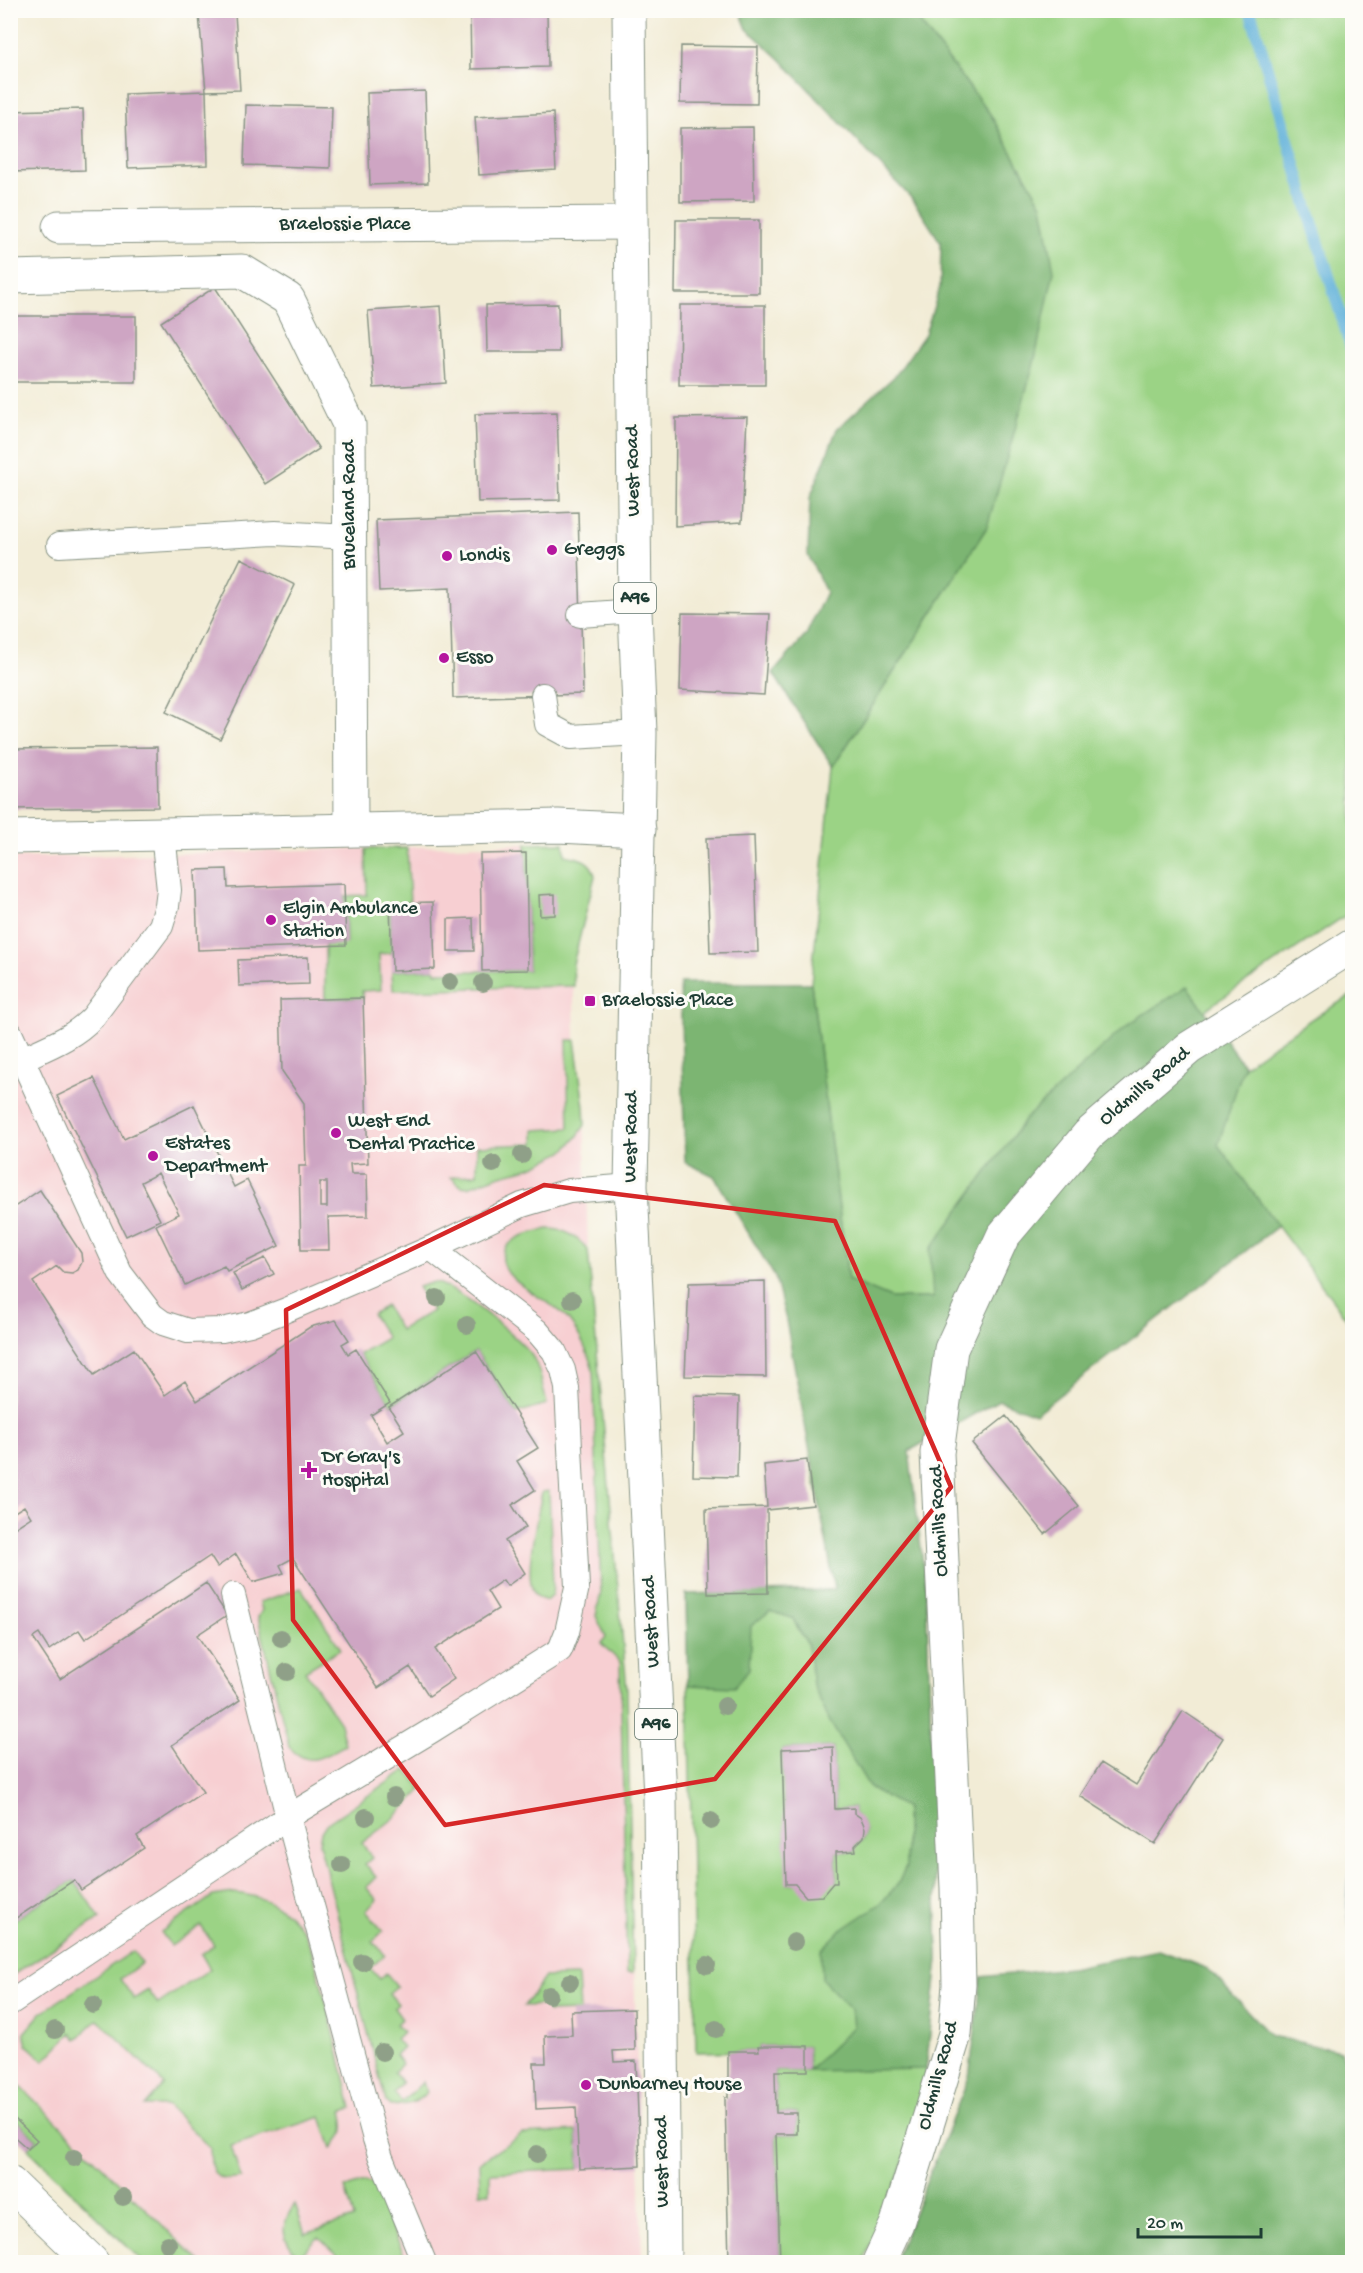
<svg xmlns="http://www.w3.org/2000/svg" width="1363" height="2273" font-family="'Gochi Hand',sans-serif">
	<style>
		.built { fill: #f7cfd2 }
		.green { fill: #9bd385; stroke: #5d885c; stroke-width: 1.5; fill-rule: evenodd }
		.forest { fill: #7cb572; stroke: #4e7953; stroke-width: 1.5 }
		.water { fill: #5eb0d9; stroke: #3e7686; stroke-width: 1.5 }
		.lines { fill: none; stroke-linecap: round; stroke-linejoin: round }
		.stream { stroke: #5eb0d9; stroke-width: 12 }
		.building { fill: #cea5c3; fill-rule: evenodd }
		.service-casing { stroke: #889485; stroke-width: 26 }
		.minor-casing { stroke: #889485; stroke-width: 35 }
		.secondary-casing { stroke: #889485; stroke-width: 35 }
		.trunk-casing { stroke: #889485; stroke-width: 35 }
		.service { stroke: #fff; stroke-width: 24 }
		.minor { stroke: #fff; stroke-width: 33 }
		.secondary { stroke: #fff; stroke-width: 33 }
		.trunk { stroke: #fff; stroke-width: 33 }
		.tree { fill: #8fa088 }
		.marked { fill: none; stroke: #d62828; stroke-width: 4.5; stroke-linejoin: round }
		.poi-dot { fill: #b5179e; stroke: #fdfcf7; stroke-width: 2 }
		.labels { text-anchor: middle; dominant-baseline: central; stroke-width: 6; stroke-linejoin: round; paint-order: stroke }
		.shield { fill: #fdfcf7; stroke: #62766e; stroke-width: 1.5 }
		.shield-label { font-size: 18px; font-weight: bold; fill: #1f3d34 }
		.street-label { font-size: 20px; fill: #1f3d34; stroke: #fdfcf7 }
		.poi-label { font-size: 20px; fill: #1f3d34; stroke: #fdfcf7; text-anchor: start }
	</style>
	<rect width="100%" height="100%" fill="#fdfcf7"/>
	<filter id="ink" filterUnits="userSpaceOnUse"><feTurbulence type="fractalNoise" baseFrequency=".0167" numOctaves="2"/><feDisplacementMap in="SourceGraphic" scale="12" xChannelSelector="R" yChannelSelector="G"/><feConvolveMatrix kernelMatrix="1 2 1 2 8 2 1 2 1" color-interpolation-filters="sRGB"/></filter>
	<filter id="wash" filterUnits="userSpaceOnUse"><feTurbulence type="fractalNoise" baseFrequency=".008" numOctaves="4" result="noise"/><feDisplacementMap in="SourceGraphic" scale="24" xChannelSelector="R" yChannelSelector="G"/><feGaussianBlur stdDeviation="1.35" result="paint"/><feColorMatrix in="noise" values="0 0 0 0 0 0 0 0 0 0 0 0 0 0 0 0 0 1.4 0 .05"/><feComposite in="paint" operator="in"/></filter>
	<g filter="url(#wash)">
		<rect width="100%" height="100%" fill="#f2ecd6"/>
		<path class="built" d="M 564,843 L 565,855 L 582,859 L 589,863 L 595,876 L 573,964 L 575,1040 L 584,1107 L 588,1250 L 627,1690 L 642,2262 L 143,2262 L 11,2133 L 10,858 Z"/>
		<path class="green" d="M 911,11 L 1352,11 L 1352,911 L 1212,1005 L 1044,1153 L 933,1298 L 891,1298 L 848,1281 L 811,983 L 833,767 L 987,527 L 1042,205 L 990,114 Z
			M 564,843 L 565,855 C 580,858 592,860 595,876 L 573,964 L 574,986 L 393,990 L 392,971 L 435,969 L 436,972 L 528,970 L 526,844 Z
			M 407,848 L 410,903 L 390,903 L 392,953 L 379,954 L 381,990 L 362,991 L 363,998 L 325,999 L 325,945 L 346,944 L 345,896 L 367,895 L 366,849 Z
			M 1352,995 L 1352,1326 L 1217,1145 L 1244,1066 L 1313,1018 Z
			M 567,1040 L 575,1040 L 584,1107 L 585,1125 L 577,1137 L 563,1152 L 532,1167 L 501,1175 L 468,1187 L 461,1186 L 451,1177 L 477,1174 L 477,1146 L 534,1144 L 534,1130 L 569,1128 Z
			M 548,1229 C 566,1229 576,1236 588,1250 L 627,1690 L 633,1973 L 627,1973 L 620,1662 L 601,1643 L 606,1637 L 596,1616 L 601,1592 L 593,1370 C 587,1350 578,1329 563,1314 C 547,1298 498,1281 503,1255 C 508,1236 531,1233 548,1229 Z
			M 434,1282 C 455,1286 523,1340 534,1359 C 541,1372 543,1389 547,1404 L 516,1413 L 476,1351 L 391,1405 L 359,1354 L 387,1338 L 372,1314 L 386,1306 L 400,1330 L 432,1311 L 418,1287 Z
			M 549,1491 L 553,1586 L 552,1595 L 546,1601 C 541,1599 537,1598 534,1593 C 523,1574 538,1515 542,1492 Z
			M 926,1587 L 938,1959 L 926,2069 L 916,2121 L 900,2172 L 863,2262 L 780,2262 L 776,2134 L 797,2134 L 797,2113 L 776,2113 L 775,2071 L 808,2071 L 808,2046 L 759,2046 L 759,2051 L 696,2052 L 686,1595 ZM 833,1747 L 835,1809 L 854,1808 L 854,1813 C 866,1822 870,1838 855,1846 L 855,1851 L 836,1852 L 837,1882 L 787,1884 L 782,1749 Z
			M 301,1588 L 341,1649 L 305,1671 L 340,1723 L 345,1745 C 322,1757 310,1769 289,1747 L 258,1617 L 262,1610 L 260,1602 Z
			M 406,1770 L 419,1785 L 422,1790 L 393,1819 L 362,1843 L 372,1858 L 365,1864 L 376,1877 L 366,1887 L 377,1900 L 366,1911 L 383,1931 L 373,1941 L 385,1955 L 370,1968 L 380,1979 L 386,1973 L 397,1986 L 389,1993 L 398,2004 L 394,2008 L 402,2019 L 396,2024 L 403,2032 L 396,2039 L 403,2047 L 395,2055 L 402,2064 L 394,2072 L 402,2083 L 394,2093 L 402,2102 L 423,2082 L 426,2092 C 419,2104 403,2105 390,2106 L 386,2102 L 319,1843 L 321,1832 L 326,1824 Z
			M 74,1880 L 100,1918 L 11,1976 L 11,1922 Z
			M 233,1893 C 261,1895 287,1907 303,1931 C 312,1946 316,1966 321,1983 C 332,2024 342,2066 352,2108 L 342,2111 C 347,2131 345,2133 332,2148 L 321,2117 L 231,2146 L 241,2178 C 231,2180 222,2181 215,2174 L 211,2165 L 210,2148 L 168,2106 L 145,2106 L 164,2084 L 98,2019 L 77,2039 L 71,2033 L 44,2061 L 27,2045 L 24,2033 L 41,2013 L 133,1951 L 142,1963 L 120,1979 L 134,1999 L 148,1990 L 158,2004 L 210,1969 L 201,1954 L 214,1945 L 201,1926 L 171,1946 L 161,1932 L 213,1896 Z
			M 578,1976 L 580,2011 L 548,2012 L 547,2005 L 524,2006 L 545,1977 Z
			M 11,2081 L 20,2086 L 200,2262 L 143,2262 L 28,2149 L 37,2140 L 15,2119 L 11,2123 Z
			M 577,2131 L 579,2169 L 490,2173 L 490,2193 L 480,2193 L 479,2163 L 522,2134 Z
			M 365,2182 L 371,2183 L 378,2188 L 393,2231 L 408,2262 L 345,2262 L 319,2237 L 299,2257 C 281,2238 279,2226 295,2204 L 305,2234 L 354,2218 L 345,2188 Z"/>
		<path class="forest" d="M 740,11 L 911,11 L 990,114 L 1042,205 L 1054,271 L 1034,363 L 987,527 L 833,767 L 773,673 L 806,635 L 826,592 L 808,555 L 810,498 L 837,429 L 896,375 L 925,334 L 940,287 L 941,243 L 913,200 L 780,59 L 747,29 Z
			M 680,983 L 811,983 L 848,1280 L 891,1298 L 933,1298 L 930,1250 L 1026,1118 L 1127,1025 L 1187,986 L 1244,1066 L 1218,1145 L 1278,1226 L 1035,1414 L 999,1400 L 909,1451 L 926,1587 L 938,1959 L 926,2069 L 808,2071 L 853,2027 L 851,2009 L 822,1979 L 821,1950 L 840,1931 L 880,1904 L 898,1884 L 906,1866 L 906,1808 L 870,1788 L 830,1722 L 813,1686 L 808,1645 L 792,1618 L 770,1611 L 751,1626 L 749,1669 L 734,1687 L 688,1685 L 686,1594 L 835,1590 L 786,1320 L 775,1277 L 714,1176 L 685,1162 Z
			M 1158,1950 L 1208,1969 L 1271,2036 L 1340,2051 L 1352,2072 L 1352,2262 L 894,2262 L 969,2077 L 979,2001 L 981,1977 L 1070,1968 Z"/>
		<path class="water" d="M 1352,1837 L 1352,1945 L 1347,1905 Z"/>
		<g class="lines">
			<path class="stream" d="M 1250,10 L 1312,222 L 1352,350"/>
		</g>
		<g id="blocks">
			<path class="building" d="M 470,10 L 547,10 L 548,67 L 471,69 Z
				M 235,13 L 240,90 L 206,91 L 199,15 Z
				M 681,46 L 758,47 L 757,104 L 680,103 Z
				M 206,91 L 208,165 L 128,168 L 125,94 Z
				M 425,91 L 428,183 L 370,185 L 367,93 Z
				M 246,105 L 332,107 L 330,168 L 244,165 Z
				M 83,109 L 85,170 L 10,172 L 10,111 Z
				M 553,113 L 556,170 L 479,175 L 475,117 Z
				M 753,127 L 754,201 L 680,202 L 680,128 Z
				M 676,220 L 759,220 L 759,293 L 675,293 Z
				M 215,287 L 319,449 L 265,484 L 161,322 Z
				M 558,304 L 559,352 L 487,352 L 486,305 Z
				M 680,305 L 765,305 L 765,385 L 679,385 Z
				M 441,306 L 446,383 L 374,388 L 368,311 Z
				M 10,316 L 136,316 L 136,382 L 10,382 Z
				M 557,412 L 560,500 L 478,502 L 475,414 Z
				M 747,417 L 742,522 L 675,526 L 676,418 Z
				M 578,512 L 583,694 L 453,698 L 450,588 L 379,591 L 376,520 Z
				M 241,558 L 295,585 L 220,739 L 166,712 Z
				M 682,613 L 770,614 L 764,695 L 680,690 Z
				M 157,747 L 158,807 L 10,809 L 10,749 Z
				M 754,836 L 758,952 L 710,953 L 706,838 Z
				M 526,853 L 528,970 L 482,971 L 480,854 Z
				M 227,869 L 228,888 L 344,884 L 346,945 L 198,950 L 195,870 Z
				M 555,894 L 555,915 L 540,916 L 539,895 Z
				M 433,902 L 435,969 L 392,971 L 390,903 Z
				M 473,918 L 474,951 L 448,951 L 448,919 Z
				M 308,957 L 309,984 L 239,986 L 238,960 Z
				M 363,998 L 368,1163 L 350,1164 L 351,1174 L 367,1174 L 368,1216 L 328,1217 L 329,1250 L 301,1250 L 299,1166 L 306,1166 L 304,1103 L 282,1071 L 280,1000 ZM 320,1182 L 327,1182 L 327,1207 L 320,1207 Z
				M 94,1078 L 124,1139 L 194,1105 L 234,1187 L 247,1180 L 279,1246 L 227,1271 L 224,1266 L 185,1285 L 156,1225 L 179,1214 L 158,1173 L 141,1182 L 160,1220 L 126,1236 L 57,1096 Z
				M 40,1190 L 81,1253 L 82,1262 L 78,1270 L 72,1273 L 63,1272 L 57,1266 L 33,1282 L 94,1375 L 134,1349 L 165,1395 L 185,1381 L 197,1401 L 310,1327 L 336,1320 L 349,1340 L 342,1344 L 348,1354 L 356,1349 L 390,1403 L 371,1415 L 387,1442 L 404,1431 L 389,1407 L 476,1351 L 538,1448 L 517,1461 L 535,1490 L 512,1505 L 526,1527 L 505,1541 L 525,1573 L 507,1586 L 503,1580 L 487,1591 L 498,1609 L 435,1649 L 454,1679 L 429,1696 L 410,1667 L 378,1688 L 293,1558 L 280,1565 L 284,1573 L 253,1582 L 236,1554 L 217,1567 L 210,1556 L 85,1639 L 79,1630 L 49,1650 L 39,1634 L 33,1638 L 60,1679 L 206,1583 L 227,1615 L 197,1635 L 240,1700 L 172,1745 L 203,1792 L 137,1836 L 144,1848 L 81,1890 L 74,1880 L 10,1922 L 10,1531 L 31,1517 L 24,1506 L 10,1515 L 10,1210 Z
				M 265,1258 L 274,1274 L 242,1290 L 233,1273 Z
				M 765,1281 L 766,1377 L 685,1376 L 689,1283 Z
				M 695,1396 L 739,1397 L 737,1477 L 693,1476 Z
				M 1006,1416 L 1079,1506 L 1045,1534 L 972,1443 Z
				M 807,1460 L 813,1505 L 767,1510 L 768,1593 L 708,1594 L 706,1509 L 767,1507 L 764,1465 Z
				M 1183,1711 L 1223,1738 L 1155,1844 L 1080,1796 L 1101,1763 L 1136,1785 Z
				M 833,1747 L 835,1809 L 854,1808 L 854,1813 L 861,1818 L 865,1828 L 864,1837 L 855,1846 L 856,1851 L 836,1852 L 837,1883 L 833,1883 L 822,1896 L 806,1897 L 795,1884 L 786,1884 L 782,1749 Z
				M 634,2009 L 635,2050 L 613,2051 L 614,2062 L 636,2061 L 640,2166 L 579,2169 L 576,2107 L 536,2109 L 534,2063 L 546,2063 L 545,2036 L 572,2035 L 571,2011 Z
				M 758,2046 L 808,2046 L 808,2071 L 775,2071 L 776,2113 L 797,2113 L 797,2134 L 776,2134 L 780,2262 L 729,2262 L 725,2101 L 725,2097 L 728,2097 L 728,2051 L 759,2051 Z
				M 15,2119 L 37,2140 L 28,2149 L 10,2133 L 10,2123 Z"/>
		</g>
	</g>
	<g filter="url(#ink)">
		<use href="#blocks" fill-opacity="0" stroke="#889485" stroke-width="1.5"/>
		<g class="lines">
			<g class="service-casing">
				<path id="service" d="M 59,545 L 275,533 L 350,537
					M 580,615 L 635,611
					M 543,695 L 547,724 L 571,737 L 640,733
					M 10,1033 L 120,1273 L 152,1315 L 163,1323 L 188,1331 L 222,1330 L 250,1324 L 284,1311 L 431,1248 L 522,1205 L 569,1191 L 631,1186
					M 22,1059 C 48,1047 73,1038 93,1017 L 161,926 L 167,906 L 169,890 L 163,834
					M 233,1595 L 288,1817 L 375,2139 L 381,2158 L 424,2262
					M 10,2003 L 288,1817 L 431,1731 L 560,1650 L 567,1632 L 577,1587 L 567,1388 L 563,1370 L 554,1351 L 537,1331 L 431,1248"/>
			</g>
			<g class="minor-casing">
				<path id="minor" d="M 59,227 L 630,223
					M 10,277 L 242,271 L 288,299 L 349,424 L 351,830
					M 10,837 L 558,826 L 639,830
					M 879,2262 L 897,2223 L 955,2034 L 959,1985 L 957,1888 L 937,1453 L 951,1349 L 1003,1236 L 1089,1134 L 1189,1048 L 1352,946"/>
			</g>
			<g class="secondary-casing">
				<path id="secondary" d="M 10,2183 L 92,2262"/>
			</g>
			<g class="trunk-casing">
				<path id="trunk" d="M 629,10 L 635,611 L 640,733 L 631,1186 L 660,1797 L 664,2262"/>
			</g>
			<use href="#service" class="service"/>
			<use href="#minor" class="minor"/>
			<use href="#secondary" class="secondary"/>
			<use href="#trunk" class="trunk"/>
		</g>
		<g class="tree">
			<circle cx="450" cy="982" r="9"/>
			<circle cx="483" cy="983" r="9"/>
			<circle cx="522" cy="1155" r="9"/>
			<circle cx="493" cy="1164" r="9"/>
			<circle cx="437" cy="1298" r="9"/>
			<circle cx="572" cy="1300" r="9"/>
			<circle cx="467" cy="1325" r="9"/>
			<circle cx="281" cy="1638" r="9"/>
			<circle cx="287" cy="1672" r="9"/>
			<circle cx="725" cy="1706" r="9"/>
			<circle cx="394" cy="1797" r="9"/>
			<circle cx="366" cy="1817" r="9"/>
			<circle cx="711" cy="1821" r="9"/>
			<circle cx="342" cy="1865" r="9"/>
			<circle cx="794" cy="1942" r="9"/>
			<circle cx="362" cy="1962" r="9"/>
			<circle cx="707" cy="1965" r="9"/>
			<circle cx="570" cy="1982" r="9"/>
			<circle cx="549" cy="1995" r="9"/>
			<circle cx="93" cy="2005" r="9"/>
			<circle cx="716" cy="2029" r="9"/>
			<circle cx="55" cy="2030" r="9"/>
			<circle cx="382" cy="2052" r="9"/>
			<circle cx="537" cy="2154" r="9"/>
			<circle cx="74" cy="2158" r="9"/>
			<circle cx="123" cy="2197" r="9"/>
			<circle cx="168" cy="2244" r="9"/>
		</g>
	</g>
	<path class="marked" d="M 544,1185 L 835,1221 L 951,1487 L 715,1779 L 445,1825 L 293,1620 L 286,1310 Z"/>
	<g class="poi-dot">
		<circle cx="552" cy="550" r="6"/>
		<circle cx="447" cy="556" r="6"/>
		<circle cx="444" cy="658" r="6"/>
		<circle cx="271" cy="920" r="6"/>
		<rect x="584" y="995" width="12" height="12" rx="3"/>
		<circle cx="336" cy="1133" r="6"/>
		<circle cx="153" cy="1156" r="6"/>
		<path d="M306 1461h6v6h6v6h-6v6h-6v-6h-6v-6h6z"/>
		<circle cx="586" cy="2085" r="6"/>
	</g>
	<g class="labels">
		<g class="shield">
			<rect x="614" y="583" width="42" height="30" rx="4.5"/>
			<rect x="635" y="1709" width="42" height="30" rx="4.5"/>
		</g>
		<g class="shield-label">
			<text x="635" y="598">A96</text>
			<text x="656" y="1724">A96</text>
		</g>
		<g class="street-label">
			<text x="345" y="225">Braelossie Place</text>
			<text transform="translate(634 471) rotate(-91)">West Road</text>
			<text transform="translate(350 505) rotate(-90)">Bruceland Road</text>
			<text transform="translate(1145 1087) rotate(-40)">Oldmills Road</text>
			<text transform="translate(632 1137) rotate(-89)">West Road</text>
			<text transform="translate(940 1521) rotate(-93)">Oldmills Road</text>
			<text transform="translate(652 1622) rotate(-93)">West Road</text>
			<text transform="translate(939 2076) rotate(-75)">Oldmills Road</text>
			<text transform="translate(663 2162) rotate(-91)">West Road</text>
		</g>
		<g class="poi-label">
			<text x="564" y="550">Greggs</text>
			<text x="459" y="556">Londis</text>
			<text x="456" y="658">Esso</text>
			<text x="283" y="909">Elgin Ambulance<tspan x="283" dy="23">Station</tspan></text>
			<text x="602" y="1001">Braelossie Place</text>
			<text x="348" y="1122">West End<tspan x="348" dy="23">Dental Practice</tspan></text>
			<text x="165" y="1144">Estates<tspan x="165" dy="23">Department</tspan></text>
			<text x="322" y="1458">Dr Gray's<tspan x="322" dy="23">Hospital</tspan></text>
			<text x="598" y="2085">Dunbarney House</text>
		</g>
	</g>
	<rect width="1363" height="2273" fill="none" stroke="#fdfcf7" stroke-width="36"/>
	<path d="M1138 2228v9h123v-9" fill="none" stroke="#1f3d34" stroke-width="3"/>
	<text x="1147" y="2228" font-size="18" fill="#1f3d34" stroke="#fdfcf7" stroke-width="4.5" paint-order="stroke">20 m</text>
</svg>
